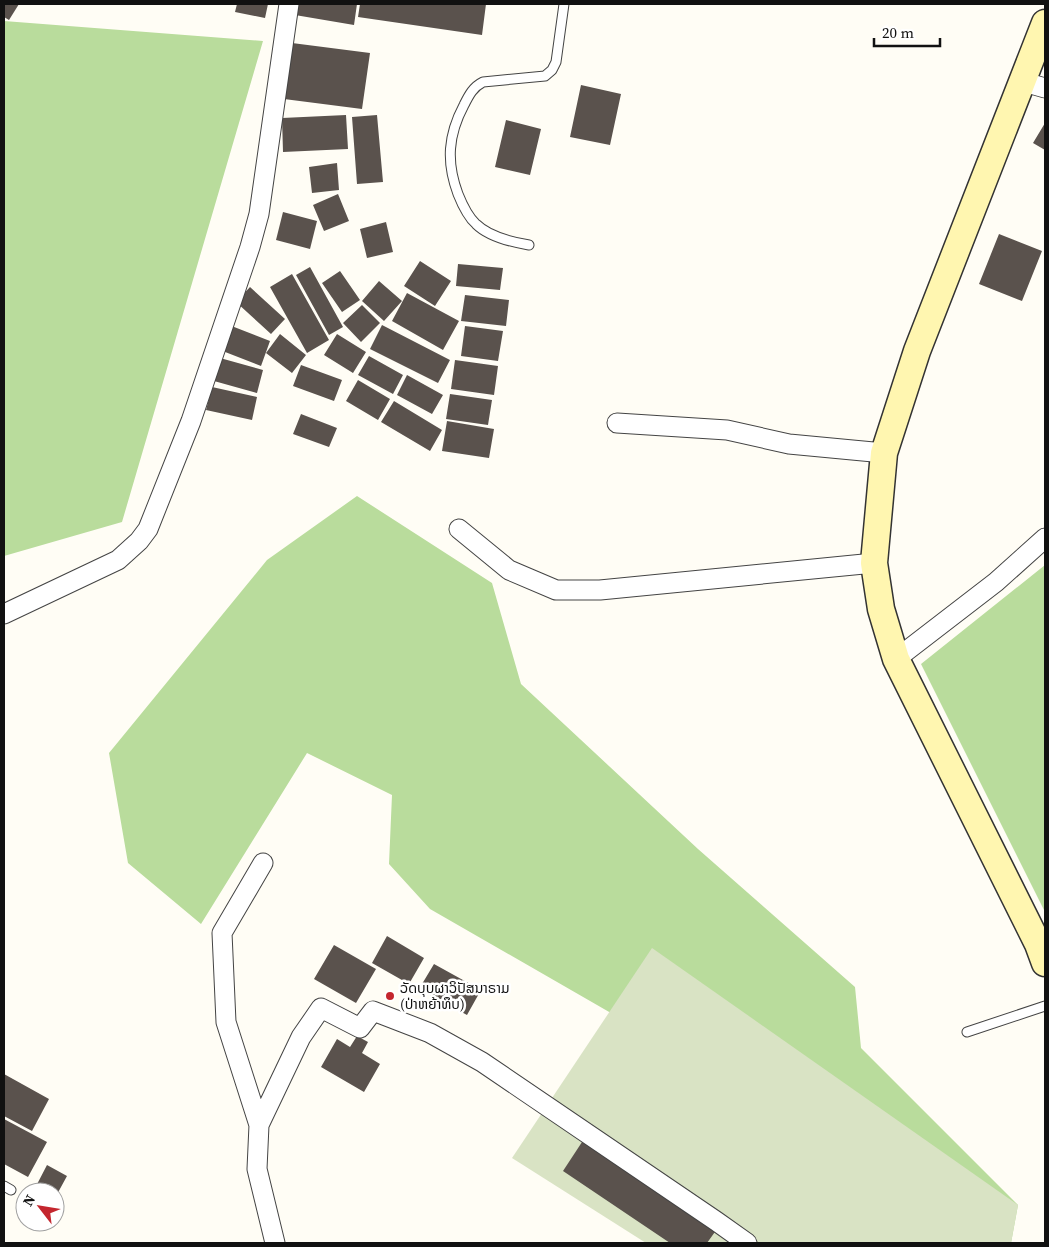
<svg xmlns="http://www.w3.org/2000/svg" width="1049" height="1247" font-family="'Source Serif 4','Noto Sans Lao',serif">
	<style>
		.forest { fill: #b9dc9c }
		.cemetery { fill: #d9e3c4 }
		.building { fill: #5a524d }
		.lines { fill: none; stroke-linecap: round; stroke-linejoin: round }
		.lane-casing { stroke: #444; stroke-width: 11 }
		.street-casing { stroke: #444; stroke-width: 21 }
		.secondary-casing { stroke: #333; stroke-width: 29 }
		.lane { stroke: #fff; stroke-width: 9 }
		.street { stroke: #fff; stroke-width: 19 }
		.secondary { stroke: #fff6b0; stroke-width: 26 }
		.poi-dot { fill: #c4262e; stroke: #fff; stroke-width: 2 }
		.labels { text-anchor: middle; dominant-baseline: central; stroke-width: 5; stroke-linejoin: round; paint-order: stroke }
		.poi-label { font-size: 14px; fill: #111; stroke: #fff; text-anchor: start }
	</style>
	<rect width="100%" height="100%" fill="#fffdf5"/>
	<path class="forest" d="M 4,21 L 263,41 L 122,522 L 4,556 Z
		M 357,496 L 492,583 L 521,684 L 698,849 L 855,987 L 861,1048 L 1018,1205 L 1011,1243 L 430,909 L 389,864 L 392,795 L 307,753 L 201,924 L 128,863 L 109,753 L 267,560 Z
		M 1045,565 L 1045,912 L 921,664 Z"/>
	<path class="cemetery" d="M 652,948 L 1018,1205 L 1011,1243 L 646,1243 L 512,1158 Z"/>
	<path class="building" d="M 4,4 L 19,4 L 9,20 L 4,17 Z
		M 237,4 L 268,4 L 265,18 L 235,12 Z
		M 297,4 L 357,4 L 354,25 L 295,15 Z
		M 360,4 L 486,4 L 482,35 L 358,17 Z
		M 292,43 L 370,53 L 362,109 L 284,99 Z
		M 581,85 L 621,94 L 610,145 L 570,137 Z
		M 346,115 L 348,149 L 283,152 L 282,118 Z
		M 377,115 L 383,182 L 357,184 L 352,117 Z
		M 506,120 L 541,129 L 530,175 L 495,167 Z
		M 1045,123 L 1045,150 L 1033,143 Z
		M 337,163 L 339,190 L 312,193 L 309,167 Z
		M 338,194 L 349,221 L 324,231 L 313,205 Z
		M 283,212 L 317,221 L 310,249 L 276,240 Z
		M 386,222 L 393,252 L 367,258 L 360,229 Z
		M 999,234 L 1042,251 L 1022,301 L 979,284 Z
		M 420,261 L 451,281 L 435,306 L 404,286 Z
		M 458,264 L 503,268 L 500,290 L 456,286 Z
		M 310,267 L 343,327 L 329,335 L 296,275 Z
		M 340,271 L 360,300 L 342,312 L 322,283 Z
		M 292,274 L 329,340 L 307,353 L 270,287 Z
		M 379,281 L 402,301 L 384,321 L 362,301 Z
		M 250,287 L 285,319 L 271,334 L 236,302 Z
		M 407,293 L 459,321 L 443,350 L 392,321 Z
		M 465,295 L 509,300 L 506,326 L 461,321 Z
		M 362,305 L 380,323 L 361,342 L 343,323 Z
		M 229,325 L 270,341 L 261,366 L 220,350 Z
		M 382,325 L 450,360 L 438,383 L 370,349 Z
		M 465,326 L 503,331 L 498,361 L 461,356 Z
		M 280,334 L 306,355 L 292,373 L 266,353 Z
		M 337,334 L 366,352 L 353,373 L 324,355 Z
		M 369,356 L 403,375 L 393,394 L 358,375 Z
		M 220,358 L 263,370 L 257,393 L 214,381 Z
		M 455,360 L 498,366 L 494,395 L 451,389 Z
		M 301,365 L 342,380 L 334,401 L 293,386 Z
		M 407,375 L 443,395 L 432,414 L 397,395 Z
		M 358,380 L 390,399 L 378,420 L 346,401 Z
		M 212,387 L 257,397 L 252,420 L 206,410 Z
		M 450,394 L 492,400 L 488,425 L 446,419 Z
		M 394,401 L 442,430 L 430,451 L 381,422 Z
		M 301,414 L 337,428 L 329,447 L 293,434 Z
		M 447,421 L 494,429 L 489,458 L 442,451 Z
		M 387,936 L 424,958 L 409,984 L 372,963 Z
		M 334,945 L 376,969 L 356,1003 L 314,979 Z
		M 434,964 L 481,990 L 467,1015 L 419,989 Z
		M 357,1036 L 368,1042 L 362,1053 L 380,1064 L 364,1092 L 321,1067 L 337,1039 L 350,1047 Z
		M 4,1074 L 49,1099 L 32,1131 L 4,1116 Z
		M 4,1119 L 47,1142 L 28,1177 L 4,1164 Z
		M 584,1139 L 717,1229 L 707,1243 L 670,1243 L 563,1171 Z
		M 47,1165 L 67,1176 L 55,1198 L 55,1192 L 33,1192 Z"/>
	<g class="lines">
		<g class="lane-casing">
			<path id="lane" d="M 529,245 C 511,242 489,237 476,224 C 467,216 462,204 458,194 C 446,162 448,135 464,105 C 469,95 473,87 483,82 L 545,76 L 552,70 L 556,62 L 564,4
				M 967,1032 L 1045,1006
				M 4,1186 L 11,1190"/>
		</g>
		<g class="street-casing">
			<path id="street" d="M 1024,82 L 1045,88
				M 617,423 L 727,430 L 789,444 L 884,453
				M 459,529 L 509,570 L 556,590 L 600,590 L 874,563
				M 4,614 L 118,560 L 139,541 L 148,529 L 191,421 L 250,247 L 259,214 L 289,4
				M 896,659 L 996,582 L 1045,538
				M 259,1125 L 226,1022 L 222,933 L 263,863
				M 275,1243 L 257,1169 L 259,1125 L 301,1037 L 321,1008 L 360,1028 L 373,1011 L 430,1033 L 482,1062 L 716,1221 L 747,1243"/>
		</g>
		<g class="secondary-casing">
			<path id="secondary" d="M 1045,23 L 917,351 L 884,453 L 874,563 L 881,609 L 896,659 L 1038,944 L 1045,963"/>
		</g>
		<use href="#lane" class="lane"/>
		<use href="#street" class="street"/>
		<use href="#secondary" class="secondary"/>
	</g>
	<circle class="poi-dot" cx="390" cy="996" r="5"/>
	<g class="labels">
		<g class="poi-label">
			<text x="400" y="988">ວັດບຸບຜາວິປັສນາຣາມ<tspan x="400" dy="16">(ປ່າຫຍ້າທຶບ)</tspan></text>
		</g>
	</g>
	<rect width="1049" height="1247" fill="none" stroke="#111111" stroke-width="10"/>
	<g transform="translate(40 1207) rotate(301)"><circle r="24" fill="#ffffff" stroke="#a0a0a0"/>
	<path d="M0-4L9 19L0 12L-9 19Z" fill="#c4262e"/>
	<text y="-8" font-size="14" font-weight="bold" text-anchor="middle" fill="#111111">N</text>
	</g>
	<path d="M874 38v8h66v-8" fill="none" stroke="#111111" stroke-width="2.5"/>
	<text x="882" y="38" font-size="15" fill="#111111" stroke="#ffffff" stroke-width="4" paint-order="stroke">20 m</text>
</svg>
